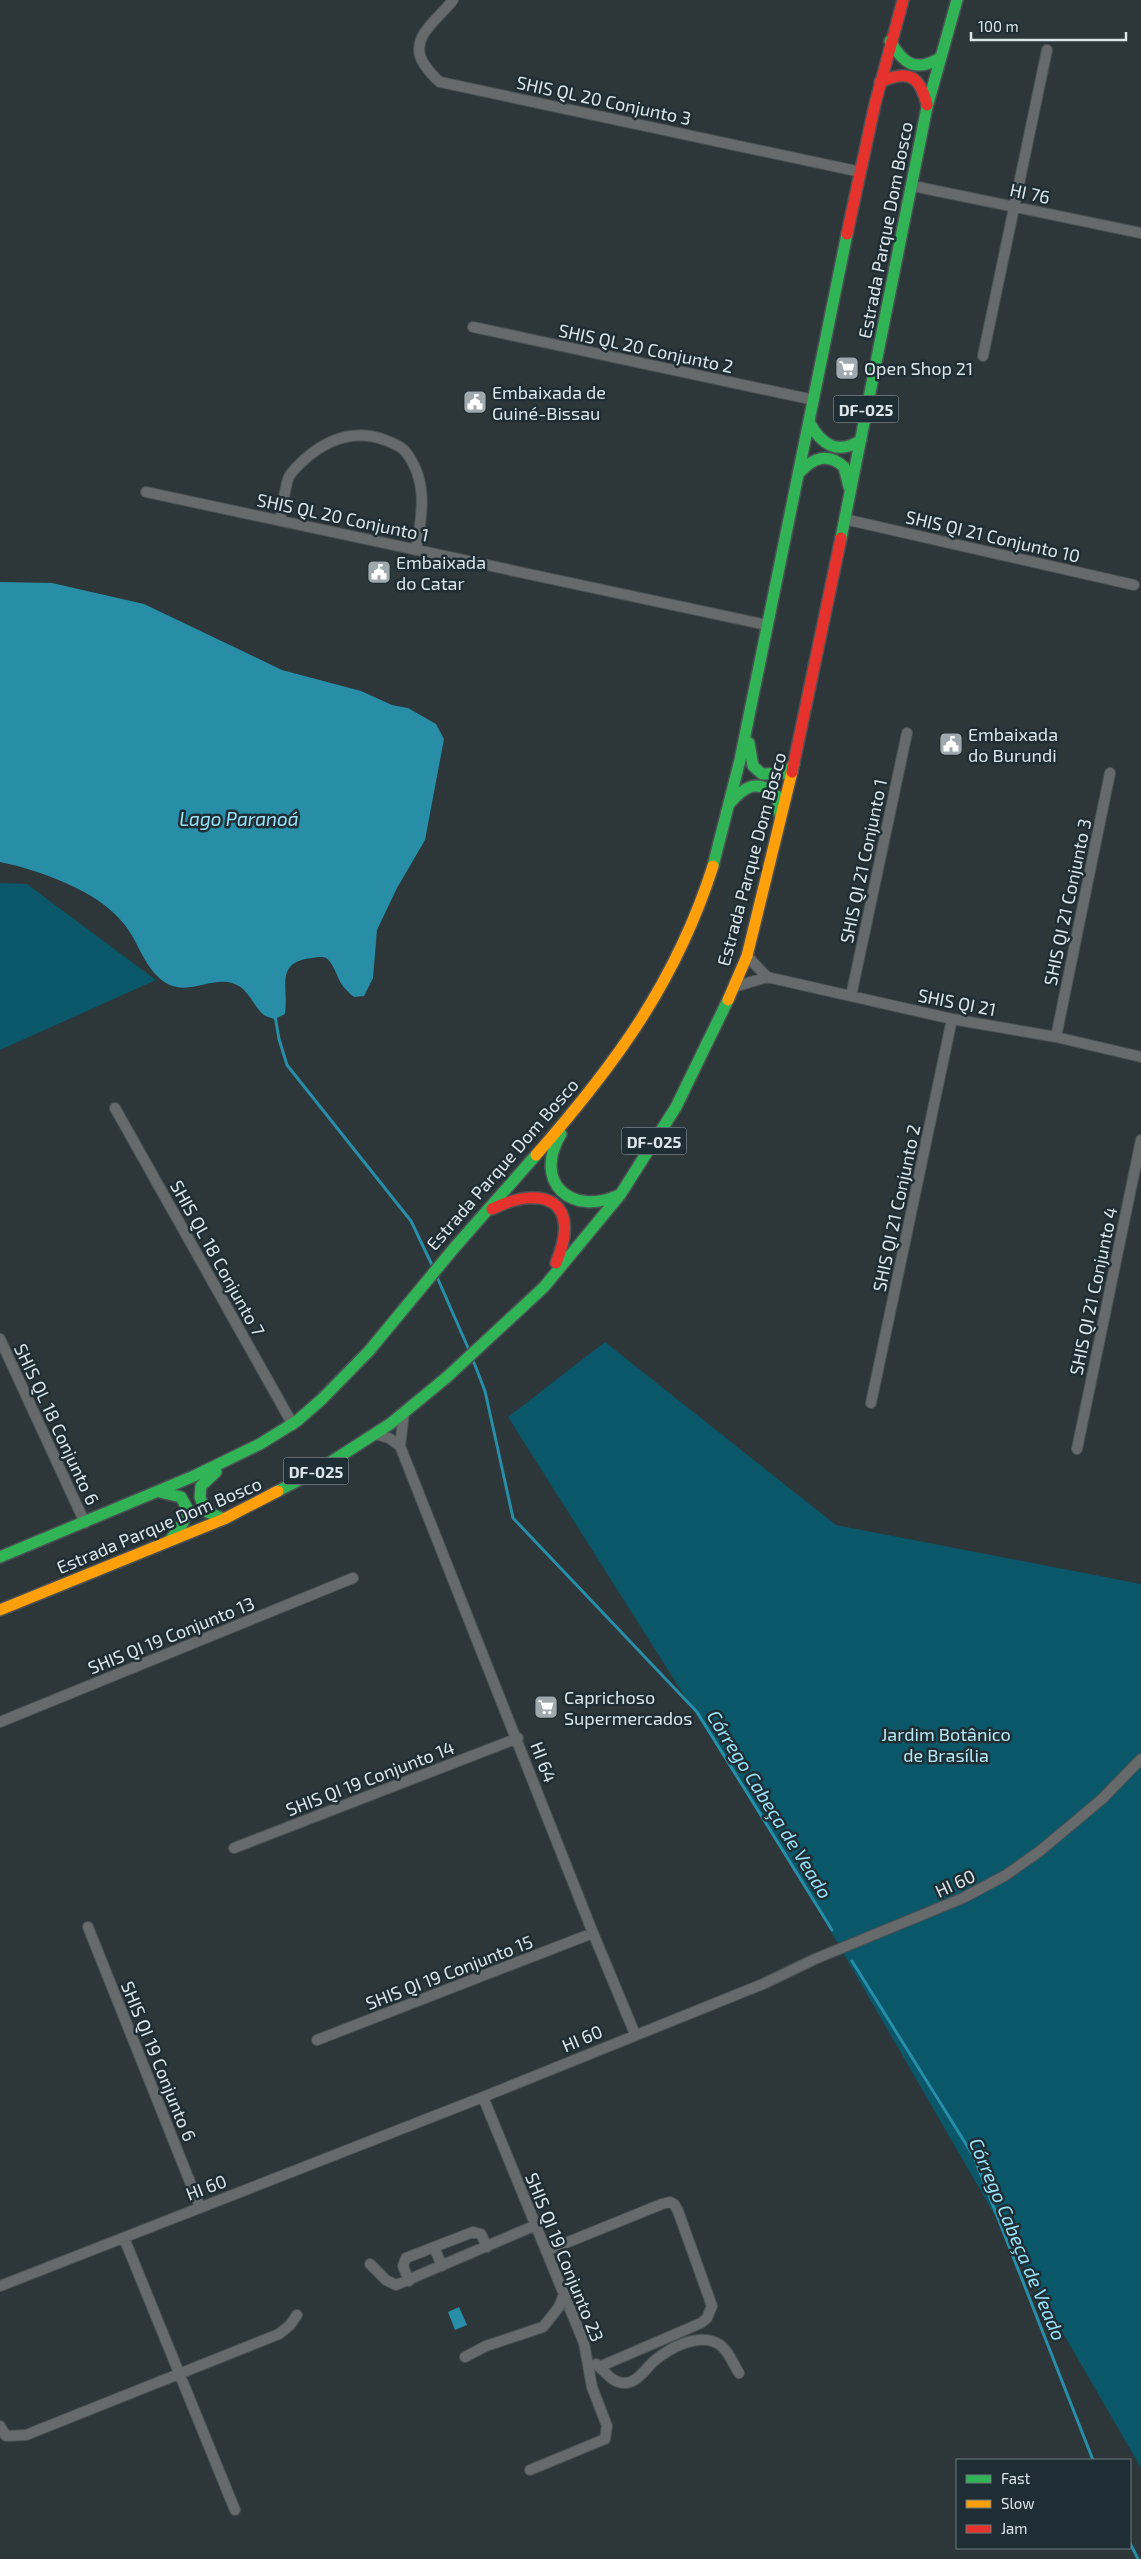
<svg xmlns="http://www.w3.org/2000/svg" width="1141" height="2559" font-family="'Exo 2',sans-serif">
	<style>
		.green { fill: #095769 }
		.water { fill: #288da7 }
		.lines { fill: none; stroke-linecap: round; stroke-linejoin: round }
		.stream { stroke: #288da7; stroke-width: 3 }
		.street-casing { stroke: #4a5154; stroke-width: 12 }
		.fast-casing { stroke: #4a5154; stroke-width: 14 }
		.slow-casing { stroke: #4a5154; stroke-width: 14 }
		.jam-casing { stroke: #4a5154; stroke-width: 14 }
		.street { stroke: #666a6a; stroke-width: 10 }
		.fast { stroke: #30b455; stroke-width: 11 }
		.slow { stroke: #ff9f0a; stroke-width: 11 }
		.jam { stroke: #e5322d; stroke-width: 11 }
		.labels { text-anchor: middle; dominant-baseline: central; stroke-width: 5; stroke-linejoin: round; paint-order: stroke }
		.shield { fill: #1e2e34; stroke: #a3afb3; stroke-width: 1 }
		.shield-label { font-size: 16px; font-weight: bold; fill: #dce6ea }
		.street-label { font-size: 18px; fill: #dce6ea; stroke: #1e2e34 }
		.poi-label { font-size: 18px; fill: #dce6ea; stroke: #1e2e34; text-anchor: start }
		.park-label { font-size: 18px; fill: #b9e9f8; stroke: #1e2e34 }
		.water-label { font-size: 19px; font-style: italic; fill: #99e3fa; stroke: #1e2e34 }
	</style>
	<rect width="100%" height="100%" fill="#2d3639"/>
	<path class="green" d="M 0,883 L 27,884 L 156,980 L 0,1050 Z
		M 605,1342 L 836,1525 L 1141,1584 L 1141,2468 L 801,1880 L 508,1417 Z"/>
	<path class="water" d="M 0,582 L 52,583 L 144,604 L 282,670 L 361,691 L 392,705 L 408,708 L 436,724 L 444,739 L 425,840 L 397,888 L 377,930 L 373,978 L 364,996 L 354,997 C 335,981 341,978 330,962 C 326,955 319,957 312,958 C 274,962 289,987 285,1014 L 275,1019 C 272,1018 267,1017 264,1015 C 252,1005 249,988 232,983 C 210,977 188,996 166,983 C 144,969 139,942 124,924 C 99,891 39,870 0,862 Z
		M 459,2307 L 467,2325 L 455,2330 L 448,2312 Z"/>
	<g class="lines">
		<path class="stream" d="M 275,1016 L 279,1039 L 287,1065 L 411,1221 L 433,1267
			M 437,1277 L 469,1350
			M 473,1360 L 485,1391 L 513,1518 L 697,1712 L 832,1930
			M 852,1961 L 974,2157 L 1093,2460
			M 1130,2543 L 1138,2559"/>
		<g class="street-casing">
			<path id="street" d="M 453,0 C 438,20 407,38 424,64 C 429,71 433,77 440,82 L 861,172
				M 913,186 L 1141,233
				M 473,327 L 814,400
				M 983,356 L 1047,50
				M 146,492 L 767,625
				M 844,519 L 1134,585
				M 280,520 C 283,507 284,492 288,479 C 291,471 299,465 305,459 C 329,438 355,429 385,440 C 392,443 400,445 405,451 C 429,481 422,516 416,550
				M 747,956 L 767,977 L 952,1019 L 1056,1037 L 1141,1057
				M 734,987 L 767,977
				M 851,996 L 907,733
				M 1056,1037 L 1110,773
				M 115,1108 L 293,1425
				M 0,1339 L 85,1523
				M 871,1403 L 952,1019
				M 404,1413 L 400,1446 L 593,1933 L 635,2034
				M 375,1434 L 389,1438 L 400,1446
				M 1077,1449 L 1141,1140
				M 0,1722 L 353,1578
				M 234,1848 L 518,1738
				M 88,1927 L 200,2207
				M 317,2040 L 593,1933
				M 483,2097 L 584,2343 L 592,2387 L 607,2426 L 605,2439 L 530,2470
				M 124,2238 L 235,2510
				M 434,2247 L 442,2266
				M 546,2251 L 662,2204 L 670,2202 L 674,2204 L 678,2211 L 712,2306 L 707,2318 L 701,2323 L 599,2367
				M 370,2264 L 386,2280 L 396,2285 L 536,2225
				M 409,2281 L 403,2266 L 406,2258 L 473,2232 L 481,2234 L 487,2247
				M 0,2286 L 483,2097 L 763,1984 L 815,1959 L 963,1898 L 1006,1875 L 1040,1851 L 1102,1799 L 1141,1759
				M 465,2357 L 486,2346 L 543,2327 L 559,2307 L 564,2294
				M 596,2364 C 605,2371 611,2382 623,2383 C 636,2384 645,2370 653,2362 C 669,2348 700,2331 720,2345 C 729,2351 733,2364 739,2373
				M 0,2426 L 6,2436 L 26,2435 L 279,2334 L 290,2325 L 297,2315"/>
		</g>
		<g class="fast-casing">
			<path id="fast" d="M 890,41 C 903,63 915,73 940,58
				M 809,422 C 821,444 837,456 861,440
				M 800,472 C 813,458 828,452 844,467 L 849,487
				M 841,538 L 927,107 L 957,0
				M 749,743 L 753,766 L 762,774 L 786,773 L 794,764
				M 729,804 C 745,786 757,778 777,796 L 780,815
				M 713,866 L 740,760 L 847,234
				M 561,1134 C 532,1182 571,1217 619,1195
				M 216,1472 L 201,1486 L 200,1497 L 205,1511 L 224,1519
				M 278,1491 L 320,1469 L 390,1424 L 447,1377 L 544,1287 L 620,1195 L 676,1107 L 728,1000
				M 160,1492 L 181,1497 L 187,1508 L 183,1523 L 171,1539
				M 0,1557 L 194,1476 L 260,1444 L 297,1421 L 322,1399 L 369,1351 L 455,1247 L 536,1155"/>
		</g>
		<g class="slow-casing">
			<path id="slow" d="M 728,1000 L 747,956 L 792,772
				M 536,1155 C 615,1065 676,982 713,866
				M 0,1610 L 224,1519 L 278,1491"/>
		</g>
		<g class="jam-casing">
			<path id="jam" d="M 880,82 C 909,69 920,76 927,105
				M 847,234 L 875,104 L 903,0
				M 792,772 L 841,538
				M 492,1209 C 545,1183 582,1202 556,1263"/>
		</g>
		<use href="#street" class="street"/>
		<use href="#fast" class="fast"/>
		<use href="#slow" class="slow"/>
		<use href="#jam" class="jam"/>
	</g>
	<defs>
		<g id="supermarket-square" transform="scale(1.25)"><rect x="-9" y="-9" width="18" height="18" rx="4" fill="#9fa8ac" stroke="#1e2e34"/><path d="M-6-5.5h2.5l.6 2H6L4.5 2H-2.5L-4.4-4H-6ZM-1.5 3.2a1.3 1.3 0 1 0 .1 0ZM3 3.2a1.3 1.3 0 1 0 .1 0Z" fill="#fff"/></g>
		<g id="civic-square" transform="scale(1.25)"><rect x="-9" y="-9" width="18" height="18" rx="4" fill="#9fa8ac" stroke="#1e2e34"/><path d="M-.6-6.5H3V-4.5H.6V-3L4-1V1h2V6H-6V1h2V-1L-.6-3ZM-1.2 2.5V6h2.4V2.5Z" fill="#fff"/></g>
	</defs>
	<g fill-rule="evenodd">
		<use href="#supermarket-square" x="847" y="368"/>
		<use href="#civic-square" x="475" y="402"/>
		<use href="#civic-square" x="379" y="572"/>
		<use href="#civic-square" x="951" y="744"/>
		<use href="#supermarket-square" x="546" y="1707"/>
	</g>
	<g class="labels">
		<g class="shield">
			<rect x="833.5" y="395.5" width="65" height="27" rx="4"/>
			<rect x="621.5" y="1127.5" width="65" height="27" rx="4"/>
			<rect x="283.5" y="1457.5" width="65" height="27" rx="4"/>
		</g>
		<g class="shield-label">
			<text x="866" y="409">DF-025</text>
			<text x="654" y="1141">DF-025</text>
			<text x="316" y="1471">DF-025</text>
		</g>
		<g class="street-label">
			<text transform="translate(604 100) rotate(12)">SHIS QL 20 Conjunto 3</text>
			<text transform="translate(1030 193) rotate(12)">HI 76</text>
			<text transform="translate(885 230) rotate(-79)">Estrada Parque Dom Bosco</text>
			<text transform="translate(646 348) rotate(12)">SHIS QL 20 Conjunto 2</text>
			<text transform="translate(343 517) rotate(12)">SHIS QL 20 Conjunto 1</text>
			<text transform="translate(993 536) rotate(13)">SHIS QI 21 Conjunto 10</text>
			<text transform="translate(751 859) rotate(-75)">Estrada Parque Dom Bosco</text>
			<text transform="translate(863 861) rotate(-78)">SHIS QI 21 Conjunto 1</text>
			<text transform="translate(1067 902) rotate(-78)">SHIS QI 21 Conjunto 3</text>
			<text transform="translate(957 1002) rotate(11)">SHIS QI 21</text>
			<text transform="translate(502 1164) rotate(-49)">Estrada Parque Dom Bosco</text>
			<text transform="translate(896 1208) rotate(-78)">SHIS QI 21 Conjunto 2</text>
			<text transform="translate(218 1258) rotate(61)">SHIS QL 18 Conjunto 7</text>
			<text transform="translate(1093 1291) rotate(-78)">SHIS QI 21 Conjunto 4</text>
			<text transform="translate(57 1424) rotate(65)">SHIS QL 18 Conjunto 6</text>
			<text transform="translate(159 1525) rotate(-23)">Estrada Parque Dom Bosco</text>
			<text transform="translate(171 1635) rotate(-22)">SHIS QI 19 Conjunto 13</text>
			<text transform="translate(544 1762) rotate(69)">HI 64</text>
			<text transform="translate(370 1778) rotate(-21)">SHIS QI 19 Conjunto 14</text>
			<text transform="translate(955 1883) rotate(-25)">HI 60</text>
			<text transform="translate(449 1972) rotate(-21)">SHIS QI 19 Conjunto 15</text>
			<text transform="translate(582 2038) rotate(-23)">HI 60</text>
			<text transform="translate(159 2061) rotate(68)">SHIS QI 19 Conjunto 6</text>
			<text transform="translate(206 2187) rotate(-21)">HI 60</text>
			<text transform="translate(565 2257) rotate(68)">SHIS QI 19 Conjunto 23</text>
		</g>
		<g class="poi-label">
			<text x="864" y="368">Open Shop 21</text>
			<text x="492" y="392">Embaixada de<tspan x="492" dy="21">Guiné-Bissau</tspan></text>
			<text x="396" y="562">Embaixada<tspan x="396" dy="21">do Catar</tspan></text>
			<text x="968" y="734">Embaixada<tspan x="968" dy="21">do Burundi</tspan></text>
			<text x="564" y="1697">Caprichoso<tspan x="564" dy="21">Supermercados</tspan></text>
		</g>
		<g class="park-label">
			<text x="946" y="1734">Jardim Botânico<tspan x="946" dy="21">de Brasília</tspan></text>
		</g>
		<g class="water-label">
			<text x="239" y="818">Lago Paranoá</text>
			<text transform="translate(770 1804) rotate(58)">Córrego Cabeça de Veado</text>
			<text transform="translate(1018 2239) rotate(67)">Córrego Cabeça de Veado</text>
		</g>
	</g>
	<rect x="956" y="2459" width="175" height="90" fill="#1e2e34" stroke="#6a787d"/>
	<rect x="966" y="2475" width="25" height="8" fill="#30b455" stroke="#6a787d"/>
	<text x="1001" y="2484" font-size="15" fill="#dce6ea">Fast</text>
	<rect x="966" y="2500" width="25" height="8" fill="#ff9f0a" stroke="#6a787d"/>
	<text x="1001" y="2509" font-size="15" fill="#dce6ea">Slow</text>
	<rect x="966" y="2525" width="25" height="8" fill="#e5322d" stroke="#6a787d"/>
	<text x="1001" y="2534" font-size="15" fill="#dce6ea">Jam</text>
	<path d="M971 32v8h155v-8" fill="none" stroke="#dce6ea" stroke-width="2.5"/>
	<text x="978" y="32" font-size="15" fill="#dce6ea" stroke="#1e2e34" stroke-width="4" paint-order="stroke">100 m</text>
</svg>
